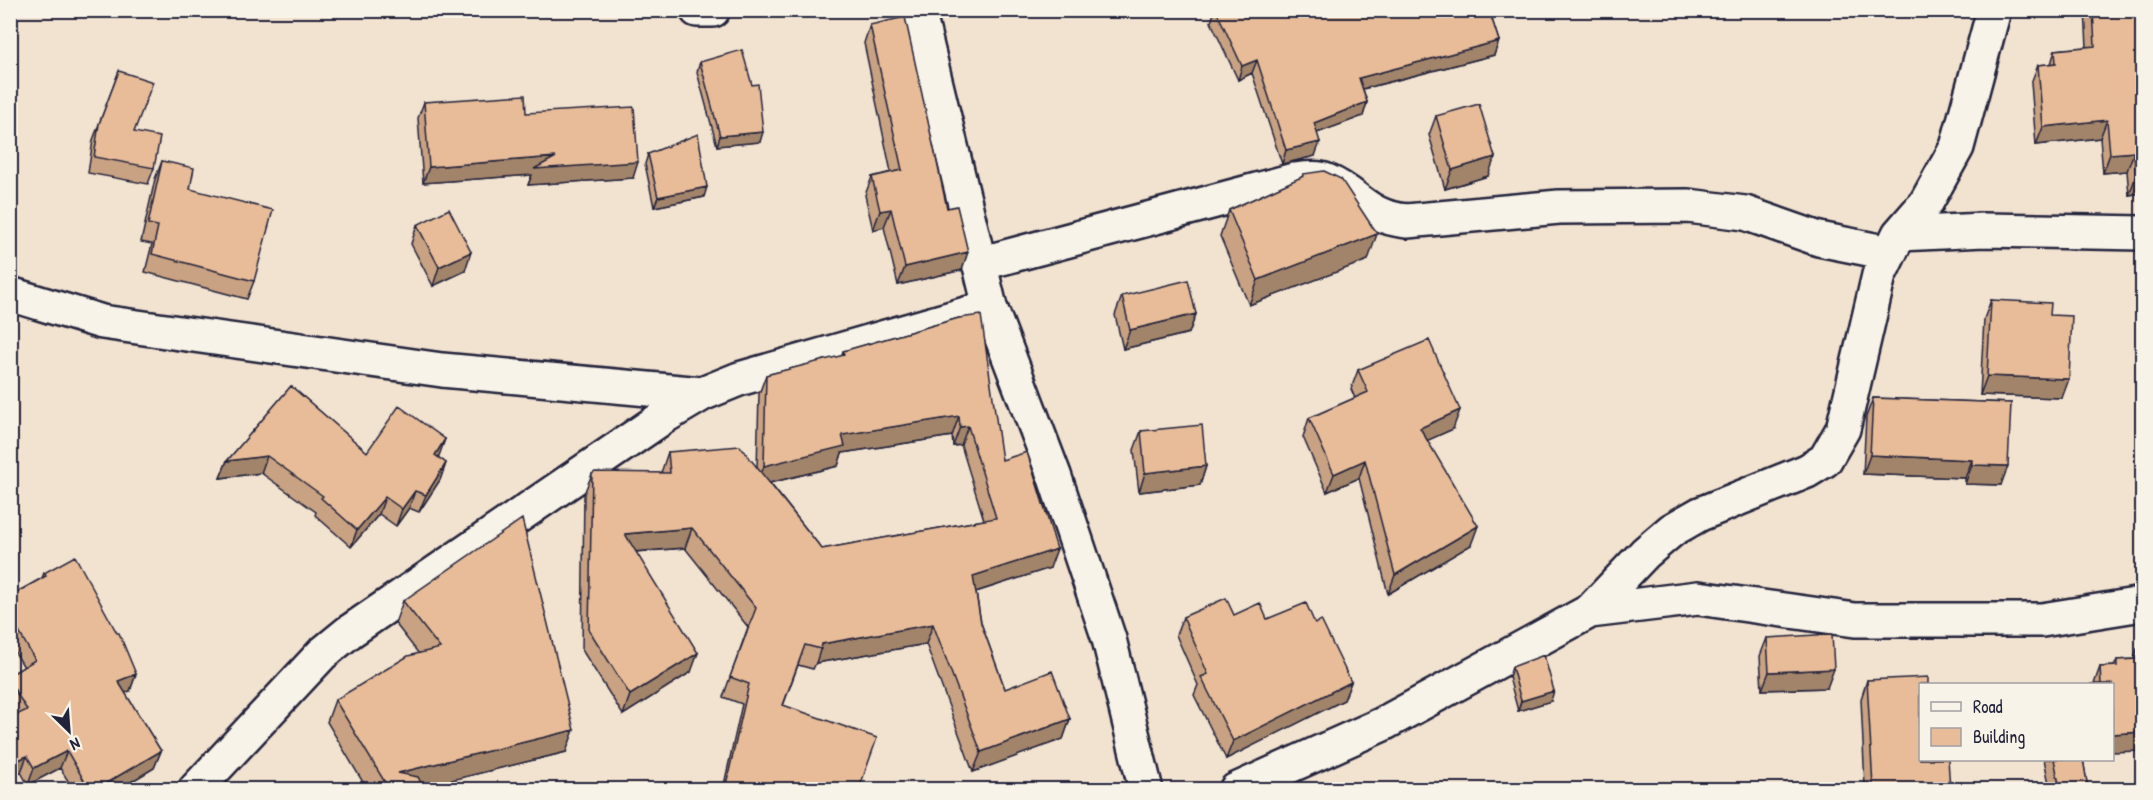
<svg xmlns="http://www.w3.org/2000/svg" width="2153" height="800" font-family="'Patrick Hand',sans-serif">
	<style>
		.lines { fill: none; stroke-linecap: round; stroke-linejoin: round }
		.minor-casing { stroke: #22223b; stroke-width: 38 }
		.minor { stroke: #f7f3e8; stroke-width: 33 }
		.wall { fill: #c8a283; stroke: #22223b; stroke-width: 1.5; fill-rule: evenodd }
		.shaded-wall { fill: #a2846a; stroke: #22223b; stroke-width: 1.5 }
		.building { fill: #e8bc98; stroke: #22223b; stroke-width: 1.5 }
	</style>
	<rect width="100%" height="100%" fill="#f2e2d0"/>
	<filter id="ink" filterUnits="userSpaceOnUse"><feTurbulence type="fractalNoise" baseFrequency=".0167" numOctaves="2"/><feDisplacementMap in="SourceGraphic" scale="12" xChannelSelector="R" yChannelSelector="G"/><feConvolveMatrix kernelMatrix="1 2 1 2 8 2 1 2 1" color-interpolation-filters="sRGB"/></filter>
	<g filter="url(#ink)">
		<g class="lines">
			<g class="minor-casing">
				<path id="minor" d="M 697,10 L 713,10
					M 918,10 L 990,307 L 1054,475 L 1109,639 L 1146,790
					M 1899,234 L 1984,230 L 2142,233
					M 979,264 L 1294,180 C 1305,179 1318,177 1327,181 C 1360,195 1365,217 1407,221 L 1559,207 L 1688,206 L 1745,213 L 1819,239 L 1889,253
					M 10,294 L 102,322 L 442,370 L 702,394
					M 1590,611 L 1698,598 L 1855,620 L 2042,620 L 2142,604
					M 195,790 L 322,654 L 349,632 L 665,416 L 702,394 L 739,379 L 990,307
					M 1236,790 L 1383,724 L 1590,611 L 1645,553 L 1672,530 L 1700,514 L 1807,471 L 1825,460 L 1843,429 L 1879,275 L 1899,234 L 1926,203 L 1957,147 L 1994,10"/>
			</g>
			<use href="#minor" class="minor"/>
		</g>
		<path class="wall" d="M 1215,10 L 1489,10 L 1499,41 L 1494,55 L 1363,89 L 1367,102 L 1363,116 L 1317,133 L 1315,156 L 1282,164 L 1252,73 L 1238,80 L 1211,22 Z
			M 2085,10 L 2142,10 L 2142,193 L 2129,195 L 2127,171 L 2103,173 L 2100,138 L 2036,145 L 2031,83 L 2038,65 L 2051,64 L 2055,50 L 2087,47 Z
			M 870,25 L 947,208 L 962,270 L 898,285 L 884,227 L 873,230 L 865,195 L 872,177 L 891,172 L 864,43 Z
			M 700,62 L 760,142 L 717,146 L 697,72 Z
			M 119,71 L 134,132 L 154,168 L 148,184 L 88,173 L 93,140 Z
			M 424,102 L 526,113 L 633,178 L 528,185 L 532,175 L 423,183 L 418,118 Z
			M 1436,116 L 1488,176 L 1445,189 L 1429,135 Z
			M 648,154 L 704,197 L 654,207 L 645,164 Z
			M 162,161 L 190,189 L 254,281 L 247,299 L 145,272 L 152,244 L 141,242 L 155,179 Z
			M 1303,174 L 1368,260 L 1249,305 L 1220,236 L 1229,210 L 1302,177 Z
			M 417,225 L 465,271 L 433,286 L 411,244 Z
			M 1122,296 L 1196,314 L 1189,333 L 1123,349 L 1115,315 Z
			M 1991,300 L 2050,315 L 2062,398 L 1980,395 L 1984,319 Z
			M 959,318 L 1002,460 L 1050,568 L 976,592 L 981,623 L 1005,689 L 1070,719 L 1063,739 L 973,772 L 926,644 L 816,663 L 813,669 L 798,665 L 783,706 L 859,789 L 723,789 L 742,704 L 723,697 L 748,627 L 685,548 L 636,552 L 691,672 L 623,715 L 582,650 L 584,494 L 592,474 L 661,473 L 668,452 L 757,467 L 759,394 L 766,375 L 842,356 L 843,351 ZM 952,436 L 953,446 L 961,445 L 984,520 L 822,549 L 770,483 L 838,466 L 842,453 Z
			M 1358,370 L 1453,429 L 1427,440 L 1471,545 L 1388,594 L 1359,478 L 1327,492 L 1303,437 L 1309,418 L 1355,398 L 1351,389 Z
			M 291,386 L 367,452 L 445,439 L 438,457 L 446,463 L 440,480 L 419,512 L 409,508 L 396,526 L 379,514 L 351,547 L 315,515 L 316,512 L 261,473 L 220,478 L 227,461 Z
			M 1873,398 L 2011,403 L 2001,485 L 1965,484 L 1965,478 L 1863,474 L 1866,417 Z
			M 1141,431 L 1206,466 L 1200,485 L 1139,492 L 1134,450 Z
			M 44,573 L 136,674 L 130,691 L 125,693 L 161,751 L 154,768 L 119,789 L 73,789 L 60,768 L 28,785 L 21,772 L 15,716 L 10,709 L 10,675 L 24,667 L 10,644 L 10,596 L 42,578 Z
			M 403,601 L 566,752 L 423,787 L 424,789 L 367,789 L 327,722 L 335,700 L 419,654 L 395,623 Z
			M 1234,615 L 1267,619 L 1315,624 L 1351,682 L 1344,700 L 1226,759 L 1194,695 L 1198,685 L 1176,635 L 1183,617 Z
			M 1767,638 L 1827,688 L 1762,690 L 1760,656 Z
			M 2137,649 L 2142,649 L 2142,763 L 2141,751 L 2094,684 L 2100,667 L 2114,666 L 2117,660 L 2134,659 Z
			M 1512,667 L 1551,701 L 1518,711 L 1509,677 Z
			M 1867,680 L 1928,684 L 1950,789 L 1785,789 L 1786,785 L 1865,787 L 1861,699 Z
			M 2044,759 L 2083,759 L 2088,789 L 2050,789 Z"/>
		<path class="shaded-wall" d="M 1499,41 L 1494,55 L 1354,91 L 1359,78 Z
			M 1257,60 L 1252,73 L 1238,80 L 1242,66 Z
			M 1367,102 L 1363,116 L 1309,136 L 1314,123 Z
			M 2107,120 L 2100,138 L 2036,145 L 2043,127 Z
			M 763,132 L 760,142 L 717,146 L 720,136 Z
			M 1320,142 L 1315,156 L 1282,164 L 1286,150 Z
			M 2134,152 L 2127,171 L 2103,173 L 2110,154 Z
			M 556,157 L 638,162 L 633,178 L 528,185 L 532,175 L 423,183 L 429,167 Z
			M 1495,157 L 1488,176 L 1445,189 L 1452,170 Z
			M 2136,176 L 2142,176 L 2142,193 L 2129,195 Z
			M 707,187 L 704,197 L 654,207 L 658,197 Z
			M 891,209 L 884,227 L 873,230 L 880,211 Z
			M 1377,234 L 1368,260 L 1249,305 L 1258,280 Z
			M 471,252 L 465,271 L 433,286 L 439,267 Z
			M 968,252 L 962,270 L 898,285 L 905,267 Z
			M 1196,314 L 1189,333 L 1123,349 L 1130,330 Z
			M 1987,376 L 2069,379 L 2062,398 L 1980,395 Z
			M 1460,410 L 1453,429 L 1413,447 L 1420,428 Z
			M 959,416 L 952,436 L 842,453 L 838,466 L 757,486 L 764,466 L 842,435 Z
			M 968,426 L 961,445 L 953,446 L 960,427 Z
			M 445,439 L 439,456 L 428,472 L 435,455 Z
			M 1870,455 L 1972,460 L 1965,478 L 1863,474 Z
			M 267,456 L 261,473 L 220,478 L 227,461 Z
			M 1365,460 L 1359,478 L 1327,492 L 1334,474 Z
			M 446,463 L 440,480 L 419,512 L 426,495 Z
			M 1972,465 L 2008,466 L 2001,485 L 1965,484 Z
			M 1206,466 L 1200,485 L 1139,492 L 1145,473 Z
			M 415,491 L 409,508 L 396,526 L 402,509 Z
			M 385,497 L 379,514 L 351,547 L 357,530 Z
			M 1478,526 L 1471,545 L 1388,594 L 1395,575 Z
			M 692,528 L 685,548 L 618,553 L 625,534 Z
			M 1057,549 L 1050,568 L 966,595 L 973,576 Z
			M 933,624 L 926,644 L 816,663 L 822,644 Z
			M 698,653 L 691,672 L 623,715 L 630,695 Z
			M 1834,669 L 1827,688 L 1762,690 L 1769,672 Z
			M 136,674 L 130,691 L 112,698 L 118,681 Z
			M 1351,682 L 1344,700 L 1226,759 L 1233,741 Z
			M 1554,691 L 1551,701 L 1518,711 L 1521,701 Z
			M 1070,719 L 1063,739 L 973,772 L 981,752 Z
			M 574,730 L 566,752 L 415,789 L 398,773 Z
			M 2142,732 L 2142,745 L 2141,751 L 2112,752 L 2112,734 Z
			M 67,751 L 60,768 L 28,785 L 34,768 Z
			M 161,751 L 154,768 L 119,789 L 96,789 Z
			M 27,756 L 21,772 L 10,778 L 10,764 Z"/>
		<path class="building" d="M 1216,10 L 1489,10 L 1499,41 L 1359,78 L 1367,102 L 1314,123 L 1320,142 L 1286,150 L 1257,60 L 1242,66 Z
			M 2093,10 L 2142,10 L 2142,176 L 2136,176 L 2134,152 L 2110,154 L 2107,120 L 2043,127 L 2038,65 L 2056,63 L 2055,50 L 2095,46 Z
			M 905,17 L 947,208 L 957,206 L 968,252 L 905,267 L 891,209 L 880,211 L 872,177 L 902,170 L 870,25 Z
			M 742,50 L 752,85 L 758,84 L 763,132 L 720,136 L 700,62 Z
			M 119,71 L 153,82 L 134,132 L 160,137 L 154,168 L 94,157 L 99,124 Z
			M 525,95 L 526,113 L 634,107 L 638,162 L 534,169 L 556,157 L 429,167 L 424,102 Z
			M 1479,104 L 1495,157 L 1452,170 L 1436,116 Z
			M 698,134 L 707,187 L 658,197 L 648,154 Z
			M 162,161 L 194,168 L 190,189 L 273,210 L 254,281 L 152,254 L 158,226 L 148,224 Z
			M 1324,171 L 1341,179 L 1377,234 L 1258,280 L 1229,210 L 1304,176 L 1303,174 Z
			M 449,209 L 471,252 L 439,267 L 417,225 Z
			M 1188,280 L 1196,314 L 1130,330 L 1122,296 Z
			M 1991,300 L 2051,303 L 2050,315 L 2072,316 L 2069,379 L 1987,376 Z
			M 981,315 L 1002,460 L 1027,452 L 1057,549 L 973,576 L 981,623 L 1005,689 L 1052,671 L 1070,719 L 981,752 L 933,624 L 822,644 L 821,649 L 805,645 L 783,705 L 877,738 L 859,789 L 725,789 L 749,684 L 730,677 L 756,608 L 692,528 L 625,534 L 698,653 L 630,695 L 589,630 L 592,474 L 595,472 L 670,473 L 668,452 L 740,446 L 822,549 L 996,518 L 968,426 L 960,427 L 959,416 L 842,435 L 845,446 L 764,466 L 766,375 L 844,355 L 843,351 L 959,318 Z
			M 1429,340 L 1460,410 L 1420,428 L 1478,526 L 1395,575 L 1365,460 L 1334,474 L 1309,418 L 1368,392 L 1358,370 Z
			M 291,386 L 367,452 L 399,406 L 445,439 L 435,455 L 446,463 L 426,495 L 415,491 L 402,509 L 385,497 L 357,530 L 321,498 L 323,496 L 267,456 L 227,461 Z
			M 1873,398 L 2011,403 L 2008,466 L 1972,465 L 1972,460 L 1870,455 Z
			M 1202,425 L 1206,466 L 1145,473 L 1141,431 Z
			M 522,519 L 574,730 L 398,773 L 418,777 L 424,789 L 389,789 L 335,700 L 408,656 L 440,648 L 403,601 Z
			M 75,556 L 117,633 L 119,633 L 136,674 L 118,681 L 161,751 L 96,789 L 89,789 L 67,751 L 34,768 L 27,756 L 10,764 L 10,718 L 27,710 L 10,682 L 10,675 L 35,660 L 10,616 L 10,596 L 46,576 L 44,573 Z
			M 1226,598 L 1234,615 L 1260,603 L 1267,619 L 1306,603 L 1315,624 L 1321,620 L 1351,682 L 1233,741 L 1201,677 L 1208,674 L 1183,617 Z
			M 1832,634 L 1834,669 L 1769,672 L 1767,638 Z
			M 2137,649 L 2142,649 L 2142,732 L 2112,734 L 2112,684 L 2090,684 L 2101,684 L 2100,667 L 2117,666 L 2117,660 L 2138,659 Z
			M 1544,655 L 1554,691 L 1521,701 L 1512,667 Z
			M 1928,677 L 1928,684 L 1920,684 L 1920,759 L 1948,759 L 1950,789 L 1786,789 L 1786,785 L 1873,787 L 1867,680 Z
			M 2054,759 L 2083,759 L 2088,789 L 2060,789 Z"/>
	</g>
	<rect width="2153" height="800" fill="none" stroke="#f7f3e8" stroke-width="36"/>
	<rect x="18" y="18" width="2117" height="764" fill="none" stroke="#22223b" stroke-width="2" filter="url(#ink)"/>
	<rect x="1919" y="683" width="195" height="78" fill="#f7f3e8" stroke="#a29fa3" stroke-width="1.5"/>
	<rect x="1931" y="702" width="30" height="9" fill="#f7f3e8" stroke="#a29fa3" stroke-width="1.5"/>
	<text x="1973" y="713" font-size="18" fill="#22223b">Road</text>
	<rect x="1931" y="728" width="30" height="18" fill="#e8bc98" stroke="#a29fa3" stroke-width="1.5"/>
	<text x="1973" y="743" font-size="18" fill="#22223b">Building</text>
	<g transform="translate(69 731) rotate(155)" stroke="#f7f3e8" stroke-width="4.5" paint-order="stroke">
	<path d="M0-4.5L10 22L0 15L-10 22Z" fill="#22223b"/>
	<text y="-9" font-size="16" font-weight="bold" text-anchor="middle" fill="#22223b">N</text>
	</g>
</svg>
